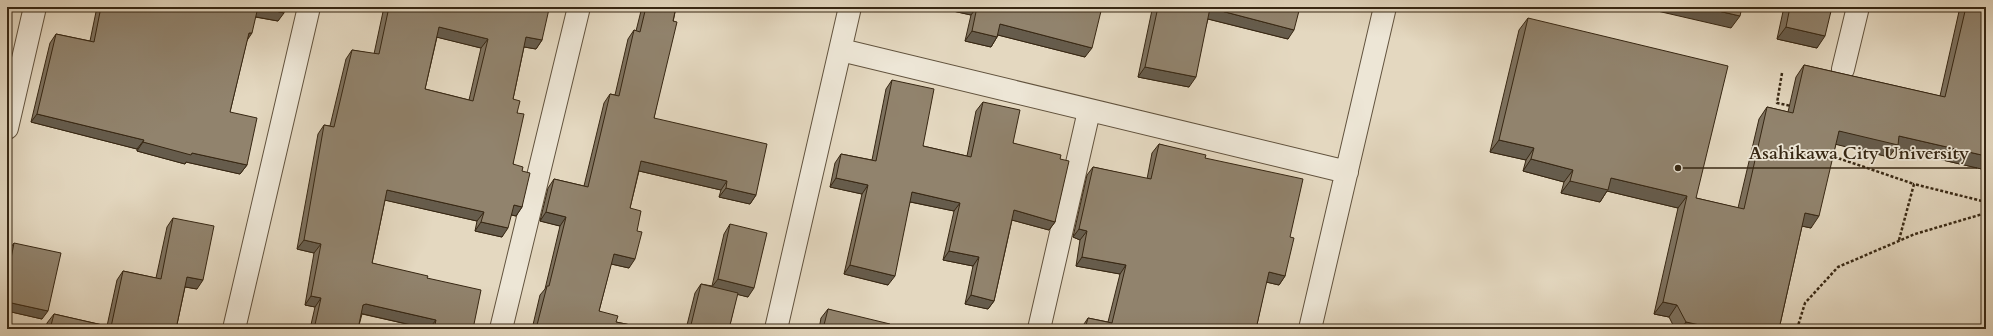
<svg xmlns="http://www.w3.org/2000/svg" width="1993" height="336" font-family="Cardo,serif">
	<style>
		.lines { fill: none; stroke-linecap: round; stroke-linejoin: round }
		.minor-casing { stroke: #62533e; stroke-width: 24 }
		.path { stroke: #372713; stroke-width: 2.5; stroke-dasharray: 3 2; stroke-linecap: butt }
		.minor { stroke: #ede6d6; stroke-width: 22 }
		.wall { fill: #7d715e; stroke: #372713; fill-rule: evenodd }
		.shaded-wall { fill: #665c4c; stroke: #372713 }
		.building { fill: #91836d; stroke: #372713; fill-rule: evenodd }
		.leader { fill: none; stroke: #372713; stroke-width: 1.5 }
		.callout-dot { fill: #372713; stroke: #ede6d6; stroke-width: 1.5 }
		.callout-label { font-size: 18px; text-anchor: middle; font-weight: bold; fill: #372713; stroke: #ede6d6; stroke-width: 3.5; stroke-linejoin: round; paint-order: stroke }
	</style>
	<rect width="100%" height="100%" fill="#e4d8c0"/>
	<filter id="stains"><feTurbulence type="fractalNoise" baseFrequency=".005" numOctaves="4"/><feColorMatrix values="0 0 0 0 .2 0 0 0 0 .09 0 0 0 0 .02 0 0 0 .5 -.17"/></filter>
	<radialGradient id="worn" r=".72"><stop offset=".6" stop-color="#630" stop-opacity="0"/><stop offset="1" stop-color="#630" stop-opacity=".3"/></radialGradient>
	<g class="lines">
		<g class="minor-casing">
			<path id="minor" d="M 841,50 L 1347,172
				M 1843,69 L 1858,7
				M 7,128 L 35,7
				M 234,329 L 309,7
				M 501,329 L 579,7
				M 776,329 L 850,7
				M 1039,329 L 1089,111
				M 1310,329 L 1385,7"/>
		</g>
		<path class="path" d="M 1782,73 L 1777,103 L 1791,106
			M 1829,155 L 1914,184
			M 1899,240 L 1914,184 L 1986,202
			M 1526,329 L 1527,327 L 1536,329
			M 1797,329 L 1805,303 L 1838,267 L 1915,234 L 1986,213"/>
		<use href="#minor" class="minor"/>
	</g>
	<path class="wall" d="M 97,7 L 285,7 L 278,21 L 255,17 L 247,40 L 230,112 L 247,165 L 240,174 L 186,162 L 185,164 L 137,151 L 137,149 L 31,122 L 50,43 L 56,34 L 90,41 Z
		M 384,7 L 538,7 L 542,40 L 536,49 L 524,47 L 513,99 L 517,113 L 513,164 L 522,171 L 522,207 L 516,216 L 511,215 L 502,237 L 475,231 L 477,221 L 385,200 L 372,263 L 427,278 L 473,329 L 429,329 L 362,314 L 358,329 L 310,329 L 315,307 L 305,305 L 314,253 L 297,249 L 318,134 L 324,125 L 330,126 L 346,59 L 352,50 L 374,54 ZM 437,37 L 481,48 L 469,100 L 425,89 Z
		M 642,7 L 676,7 L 654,118 L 756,195 L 750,204 L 719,197 L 721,190 L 639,171 L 630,208 L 629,268 L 611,264 L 599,311 L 616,322 L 650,329 L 532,329 L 540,295 L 545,289 L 560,226 L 540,221 L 548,188 L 554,179 L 584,186 L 604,103 L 610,94 L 615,95 L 628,39 L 634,30 L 636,31 Z
		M 935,7 L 1102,7 L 1085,57 L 998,35 L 997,37 L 991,47 L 965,41 L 971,15 Z
		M 1138,7 L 1300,7 L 1288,39 L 1208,19 L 1189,87 L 1138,77 L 1152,10 Z
		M 1784,7 L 1832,7 L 1817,48 L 1777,39 Z
		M 1960,7 L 1986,7 L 1986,170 L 1895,149 L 1889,157 L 1836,144 L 1811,228 L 1802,226 L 1779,329 L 1675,329 L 1669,317 L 1654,314 L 1678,208 L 1607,191 L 1600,202 L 1561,193 L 1564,182 L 1523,171 L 1526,160 L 1490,152 L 1519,30 L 1528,18 L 1696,198 L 1738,208 L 1759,119 L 1767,107 L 1788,112 L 1796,77 L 1804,65 L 1940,96 Z
		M 892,80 L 923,146 L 967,156 L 976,111 L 983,102 L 1013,143 L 1060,159 L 1055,222 L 1049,230 L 1012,220 L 994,301 L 988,309 L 965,304 L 973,266 L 943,260 L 954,211 L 910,202 L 888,285 L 844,274 L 862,194 L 830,187 L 835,163 L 841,154 L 872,160 L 886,89 Z
		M 1159,144 L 1205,158 L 1290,237 L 1285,276 L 1279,285 L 1266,282 L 1256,329 L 1081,329 L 1082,327 L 1088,318 L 1108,322 L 1120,274 L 1076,266 L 1080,240 L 1073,237 L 1087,175 L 1093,167 L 1147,179 L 1152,153 Z
		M 173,218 L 197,289 L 185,287 L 176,329 L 46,329 L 47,323 L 54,314 L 107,326 L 117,280 L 123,271 L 156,278 L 167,227 Z
		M 730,224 L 748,297 L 737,294 L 729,329 L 686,329 L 695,293 L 701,284 L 712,286 L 724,234 Z
		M 14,243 L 42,319 L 7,311 L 7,257 L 8,251 Z
		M 828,309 L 889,329 L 819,329 L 821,318 Z"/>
	<path class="shaded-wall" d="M 257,7 L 259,7 L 284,13 L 278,21 L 251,16 Z
		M 935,7 L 977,7 L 971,15 Z
		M 1138,7 L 1154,7 L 1152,10 Z
		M 1640,7 L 1701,7 L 1740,16 L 1731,28 Z
		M 1210,8 L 1294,30 L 1288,39 L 1204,18 Z
		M 1000,24 L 1092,48 L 1085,57 L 994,34 Z
		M 439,27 L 488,39 L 481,48 L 432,36 Z
		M 1786,27 L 1825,36 L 1817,48 L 1777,39 Z
		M 972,31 L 997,37 L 991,47 L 965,41 Z
		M 249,33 L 252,33 L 246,42 Z
		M 526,37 L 542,40 L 536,49 L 519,46 Z
		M 1145,67 L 1196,77 L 1189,87 L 1138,77 Z
		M 37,114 L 144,140 L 137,149 L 31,122 Z
		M 1839,131 L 1899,136 L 1986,156 L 1986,170 L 1895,149 L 1889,157 L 1830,143 Z
		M 1499,140 L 1534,148 L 1526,160 L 1490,152 Z
		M 143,142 L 192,153 L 247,165 L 240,174 L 186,162 L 185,164 L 137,151 Z
		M 1531,159 L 1573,170 L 1564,182 L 1523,171 Z
		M 641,161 L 727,181 L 721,190 L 635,170 Z
		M 836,178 L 868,185 L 862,194 L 830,187 Z
		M 1611,178 L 1687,196 L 1678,208 L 1607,191 L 1600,202 L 1561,193 L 1570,181 Z
		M 726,188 L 756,195 L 750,204 L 719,197 Z
		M 387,190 L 484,212 L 477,221 L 380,199 Z
		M 912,192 L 960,203 L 954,211 L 906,201 Z
		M 514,205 L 522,207 L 516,216 L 508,214 Z
		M 1014,210 L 1055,222 L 1049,230 L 1008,219 Z
		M 546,212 L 566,217 L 560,226 L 540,221 Z
		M 1805,213 L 1819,216 L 1811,228 L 1797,225 Z
		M 481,222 L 508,228 L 502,237 L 475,231 Z
		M 1079,229 L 1087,231 L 1080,240 L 1073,237 Z
		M 304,240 L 321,244 L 314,253 L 297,249 Z
		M 949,251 L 979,257 L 973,266 L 943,260 Z
		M 614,254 L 635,259 L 629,268 L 607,263 Z
		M 1082,257 L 1126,265 L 1120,274 L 1076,266 Z
		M 850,265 L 895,276 L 888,285 L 844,274 Z
		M 1269,272 L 1285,276 L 1279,285 L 1262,281 Z
		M 187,277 L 203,280 L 197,289 L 180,286 Z
		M 718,279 L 754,288 L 748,297 L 711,288 Z
		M 971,295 L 994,301 L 988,309 L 965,304 Z
		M 311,296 L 321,298 L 315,307 L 305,305 Z
		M 7,302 L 48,311 L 42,319 L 7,311 Z
		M 1663,302 L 1677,305 L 1669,317 L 1654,314 Z
		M 366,304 L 436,320 L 429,329 L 359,313 L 363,305 Z
		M 1686,322 L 1718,329 L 1681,329 Z
		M 1764,326 L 1777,329 L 1760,329 Z"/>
	<path class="building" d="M 101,7 L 258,7 L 252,33 L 249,33 L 230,112 L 257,118 L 247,165 L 192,153 L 191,155 L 143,142 L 144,140 L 37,114 L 56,34 L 94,42 Z
		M 259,7 L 285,7 L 284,13 Z
		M 389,7 L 538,7 L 549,9 L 542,40 L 526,37 L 513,99 L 520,101 L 517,113 L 524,114 L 513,164 L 523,167 L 522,171 L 530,173 L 522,207 L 514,205 L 508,228 L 481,222 L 484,212 L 387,190 L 372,263 L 428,276 L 427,278 L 481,290 L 473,329 L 434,329 L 436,320 L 366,304 L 363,305 L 358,329 L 314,329 L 321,298 L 311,296 L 321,244 L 304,240 L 324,125 L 334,127 L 352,50 L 379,54 ZM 439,27 L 488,39 L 473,101 L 425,89 Z
		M 646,7 L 676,7 L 673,21 L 677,22 L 654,118 L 767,144 L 756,195 L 726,188 L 727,181 L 641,161 L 630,208 L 641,211 L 637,231 L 642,232 L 635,259 L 614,254 L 599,311 L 618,316 L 616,322 L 650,329 L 536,329 L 547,286 L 549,286 L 566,217 L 546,212 L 554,179 L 588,187 L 610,94 L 619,96 L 634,30 L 640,32 Z
		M 977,7 L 1102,7 L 1092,48 L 1000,24 L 997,37 L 972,31 Z
		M 1158,7 L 1300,7 L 1294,30 L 1210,8 L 1196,77 L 1145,67 Z
		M 1701,7 L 1742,7 L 1740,16 Z
		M 1790,7 L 1832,7 L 1825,36 L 1786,27 Z
		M 1966,7 L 1986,7 L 1986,156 L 1899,136 L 1898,145 L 1839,131 L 1819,216 L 1805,213 L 1779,329 L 1764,326 L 1760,329 L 1718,329 L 1686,322 L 1677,305 L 1663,302 L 1687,196 L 1611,178 L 1608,190 L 1570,181 L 1573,170 L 1531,159 L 1534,148 L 1499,140 L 1528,18 L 1728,66 L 1696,198 L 1744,209 L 1767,107 L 1793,113 L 1804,65 L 1945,97 Z
		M 892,80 L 934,89 L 923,146 L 971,157 L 983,102 L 1020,110 L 1013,143 L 1061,155 L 1060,159 L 1069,161 L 1055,222 L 1014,210 L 994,301 L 971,295 L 979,257 L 949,251 L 960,203 L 912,192 L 895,276 L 850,265 L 868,185 L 836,178 L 841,154 L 876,161 Z
		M 1159,144 L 1206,155 L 1205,158 L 1303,179 L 1290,237 L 1294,238 L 1285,276 L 1269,272 L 1256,329 L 1085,329 L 1088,318 L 1112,323 L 1126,265 L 1082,257 L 1087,231 L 1079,229 L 1093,167 L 1151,179 Z
		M 173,218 L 214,226 L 203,280 L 187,277 L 176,329 L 50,329 L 54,314 L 111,327 L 123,271 L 161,279 Z
		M 730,224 L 767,233 L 754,288 L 718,279 Z
		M 14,243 L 61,253 L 48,311 L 7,302 L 7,279 Z
		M 701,284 L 738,293 L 729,329 L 690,329 Z
		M 828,309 L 890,324 L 889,329 L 823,329 Z"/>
	<path class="leader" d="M1678 168L1741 168H1977"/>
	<circle class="callout-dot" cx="1678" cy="168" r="4"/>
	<g class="callout-label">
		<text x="1859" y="159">Asahikawa City University</text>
	</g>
	<rect width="1993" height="336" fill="none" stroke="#e4d8c0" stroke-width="24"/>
	<rect x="8" y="8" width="1977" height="320" fill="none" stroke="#372713" stroke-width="2"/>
	<rect x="12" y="12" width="1969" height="312" fill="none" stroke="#372713"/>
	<rect width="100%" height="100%" filter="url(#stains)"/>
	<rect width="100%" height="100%" fill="url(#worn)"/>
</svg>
